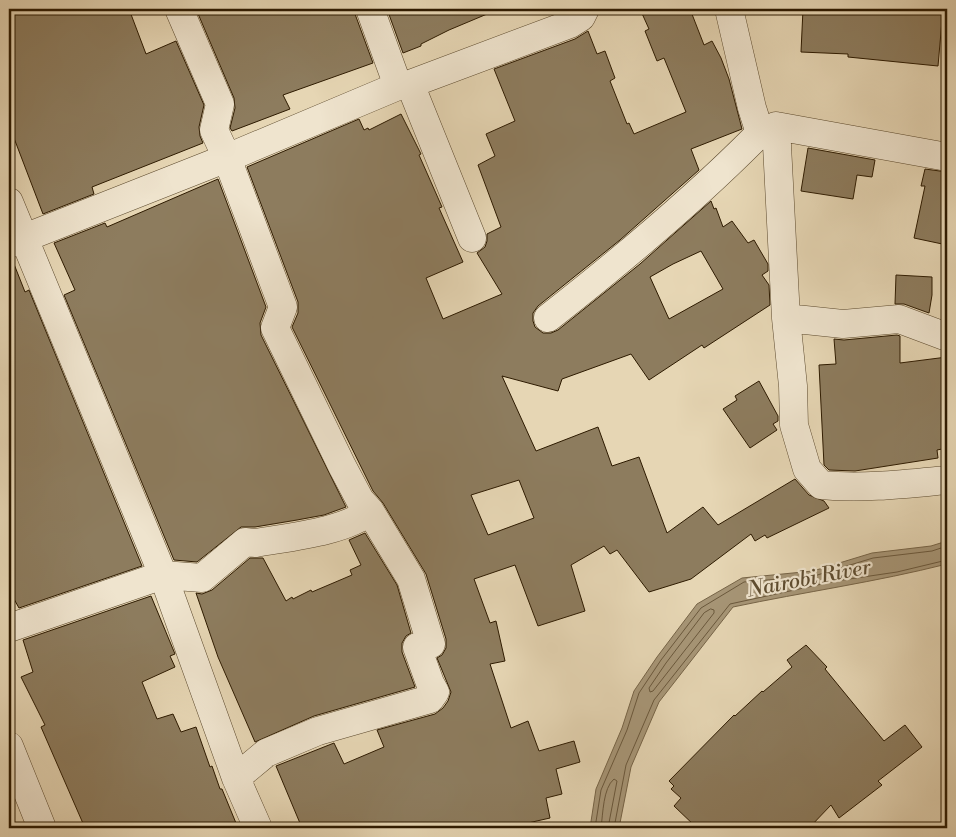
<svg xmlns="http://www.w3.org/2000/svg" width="956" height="837" font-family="'Libre Bodoni',serif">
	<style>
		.water { fill: #a79677; stroke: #766447 }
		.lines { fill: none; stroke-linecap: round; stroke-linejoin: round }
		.shore { stroke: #6a583c; stroke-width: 1 }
		.building { fill: #8d7c5e; stroke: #2d1a00; fill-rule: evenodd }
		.street-casing { stroke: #5b492d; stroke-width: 29 }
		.street { stroke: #efe4ce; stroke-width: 28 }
		.labels { text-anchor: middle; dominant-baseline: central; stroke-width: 4.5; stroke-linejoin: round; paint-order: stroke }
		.water-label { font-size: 21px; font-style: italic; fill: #5e4c30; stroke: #efe4ce }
	</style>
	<rect width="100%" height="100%" fill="#e6d6b4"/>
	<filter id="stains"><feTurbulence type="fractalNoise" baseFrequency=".004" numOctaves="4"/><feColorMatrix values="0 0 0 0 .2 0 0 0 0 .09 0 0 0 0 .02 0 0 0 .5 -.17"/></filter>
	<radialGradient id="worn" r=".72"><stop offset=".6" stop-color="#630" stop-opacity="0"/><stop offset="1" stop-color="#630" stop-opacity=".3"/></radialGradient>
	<path class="water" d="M 947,541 L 947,564 C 876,582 804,592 733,607 L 659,702 L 631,767 L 619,828 L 590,828 L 596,789 L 622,728 L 634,691 L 657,657 L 697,604 L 742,578 L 813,571 L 872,553 L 931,546 Z"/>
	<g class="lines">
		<path class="shore" d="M 711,609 L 714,610 L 714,613 L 653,691 L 650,692 L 649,688 L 666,663 L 704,613 Z
			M 595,828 L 601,790 L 627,730 L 639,693 L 661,660 L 701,608 L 744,582 L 814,576 L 873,558 L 932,551 L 947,546
			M 601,828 C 603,814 603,788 614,779 L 617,781 L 608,828
			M 614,828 L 626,765 L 654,700 L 730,604 L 836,581 L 897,572 L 947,560"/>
	</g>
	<path class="building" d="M 9,9 L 129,9 L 146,54 L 176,41 L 204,105 L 199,127 L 200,136 L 203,143 L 92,187 L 94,194 L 43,214 L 9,125 Z
		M 196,9 L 355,9 L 355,14 L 373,63 L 283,95 L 290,109 L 232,131 L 230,128 L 235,108 L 234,98 Z
		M 387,9 L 499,9 L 449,30 L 421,44 L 421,46 L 403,53 Z
		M 640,9 L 690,9 L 704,45 L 712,41 L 721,58 L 729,79 L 742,129 L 691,149 L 699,170 L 620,240 L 538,306 L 533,313 L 533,321 L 535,327 L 543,333 L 551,333 L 558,330 L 640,264 L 711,201 L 714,209 L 716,208 L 723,227 L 732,221 L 748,243 L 754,240 L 768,264 L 768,271 L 762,275 L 769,285 L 770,305 L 704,348 L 702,345 L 649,380 L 631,354 L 562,379 L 558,391 L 502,376 L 536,451 L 598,427 L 612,466 L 639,457 L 667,533 L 703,507 L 718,525 L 795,479 L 809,495 L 824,501 L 829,508 L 767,538 L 765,535 L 755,541 L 751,534 L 691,579 L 649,592 L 617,550 L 610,554 L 604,546 L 571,565 L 585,611 L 538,626 L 515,565 L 474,579 L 490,623 L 496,621 L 505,661 L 490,664 L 511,728 L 528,721 L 539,751 L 574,741 L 580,762 L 556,769 L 562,794 L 546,798 L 550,818 L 519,825 L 520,828 L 302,828 L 276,766 L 334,743 L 344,764 L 384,747 L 377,730 L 435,714 L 443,708 L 448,701 L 451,692 L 437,658 L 442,655 L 446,648 L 446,639 L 426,574 L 383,503 L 373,491 L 292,327 L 298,313 L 298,302 L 247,167 L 359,119 L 364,130 L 368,128 L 369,130 L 401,114 L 421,154 L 419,155 L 442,207 L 439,208 L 463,262 L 426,278 L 443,319 L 502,294 L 477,253 L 485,247 L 487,241 L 487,234 L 501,227 L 478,165 L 495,156 L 486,134 L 515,121 L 494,69 L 575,39 L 588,31 L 597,54 L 605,51 L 615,78 L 610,81 L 627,124 L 629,123 L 634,134 L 686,112 L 664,58 L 657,61 L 645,31 L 649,29 ZM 701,251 L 723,289 L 669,319 L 650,277 L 673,264 ZM 519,480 L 534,518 L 488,535 L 471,495 Z
		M 803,9 L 943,9 L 938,66 L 848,57 L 848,54 L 801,52 Z
		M 808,148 L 875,160 L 872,177 L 857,175 L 853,199 L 801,191 Z
		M 925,169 L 947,172 L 947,245 L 914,238 L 925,186 L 921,186 Z
		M 218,179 L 266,307 L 260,323 L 261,335 L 346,507 L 324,515 L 297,520 L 255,527 L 241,527 L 197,562 L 174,560 L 64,295 L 75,290 L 54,243 L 105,223 L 107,227 Z
		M 9,259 L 12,259 L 25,292 L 29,290 L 142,566 L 19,608 L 9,590 Z
		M 896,275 L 932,277 L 932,295 L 929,313 L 904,304 L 895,304 Z
		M 897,335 L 900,336 L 900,363 L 947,357 L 947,448 L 937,450 L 938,458 L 855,471 L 829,470 L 824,465 L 819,365 L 836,364 L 834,339 L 844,340 Z
		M 759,381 L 778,416 L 778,421 L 773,424 L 777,430 L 750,448 L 723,409 L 737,400 L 735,396 Z
		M 365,533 L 397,585 L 411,633 L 406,636 L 402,643 L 402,652 L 415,687 L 314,716 L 255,742 L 218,657 L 196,593 L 202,594 L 212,590 L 250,558 L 263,558 L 286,601 L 292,597 L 293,599 L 311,590 L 312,592 L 352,575 L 350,570 L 361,565 L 349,540 Z
		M 151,596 L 175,654 L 170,656 L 175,667 L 142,682 L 157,719 L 173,714 L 181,732 L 196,727 L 210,767 L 212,766 L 220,789 L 222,789 L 238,828 L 85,828 L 41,727 L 45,725 L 21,677 L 33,672 L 23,640 Z
		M 806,645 L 827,667 L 825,669 L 884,741 L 905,725 L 922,747 L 878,781 L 882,785 L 839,818 L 831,805 L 809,828 L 697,828 L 674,806 L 681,798 L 671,789 L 674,786 L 669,781 L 734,715 L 735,716 L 762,691 L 763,692 L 792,667 L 787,660 Z"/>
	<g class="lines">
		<g class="street-casing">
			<path id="street" d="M 179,9 L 220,104 L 214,130 L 227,158 L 283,307 L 275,328 L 342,466 L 360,500 L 370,511 L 411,579 L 431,644 L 417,647 L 430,683 L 435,692 L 430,699 L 318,731 L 266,753 L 236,778
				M 370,9 L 398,86
				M 729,9 L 752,108 L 760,133 L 776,126 L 947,157
				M 410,84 L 472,238
				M 776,126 L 786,318 L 843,324 L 899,319 L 947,337
				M 9,202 L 163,575 L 236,778 L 258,828
				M 9,244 L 227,158 L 398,86 L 410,84 L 570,24 L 581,17 L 585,9
				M 548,318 C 622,260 694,200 760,133
				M 786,318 L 793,386 L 794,425 L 807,469 L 821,485 C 863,489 905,484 947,480
				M 9,628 L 163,575 L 202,578 L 245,542 L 256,543 C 289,537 344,532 370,511
				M 9,746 L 42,828"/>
		</g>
		<use href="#street" class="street"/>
	</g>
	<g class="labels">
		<g class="water-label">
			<text transform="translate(809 579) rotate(-11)">Nairobi River</text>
		</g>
	</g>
	<rect width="956" height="837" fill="none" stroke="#e6d6b4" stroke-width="30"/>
	<rect x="10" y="10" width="936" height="817" fill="none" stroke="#2d1a00" stroke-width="2.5"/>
	<rect x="15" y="15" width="926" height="807" fill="none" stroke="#2d1a00"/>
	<rect width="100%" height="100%" filter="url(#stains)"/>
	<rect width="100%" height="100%" fill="url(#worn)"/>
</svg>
